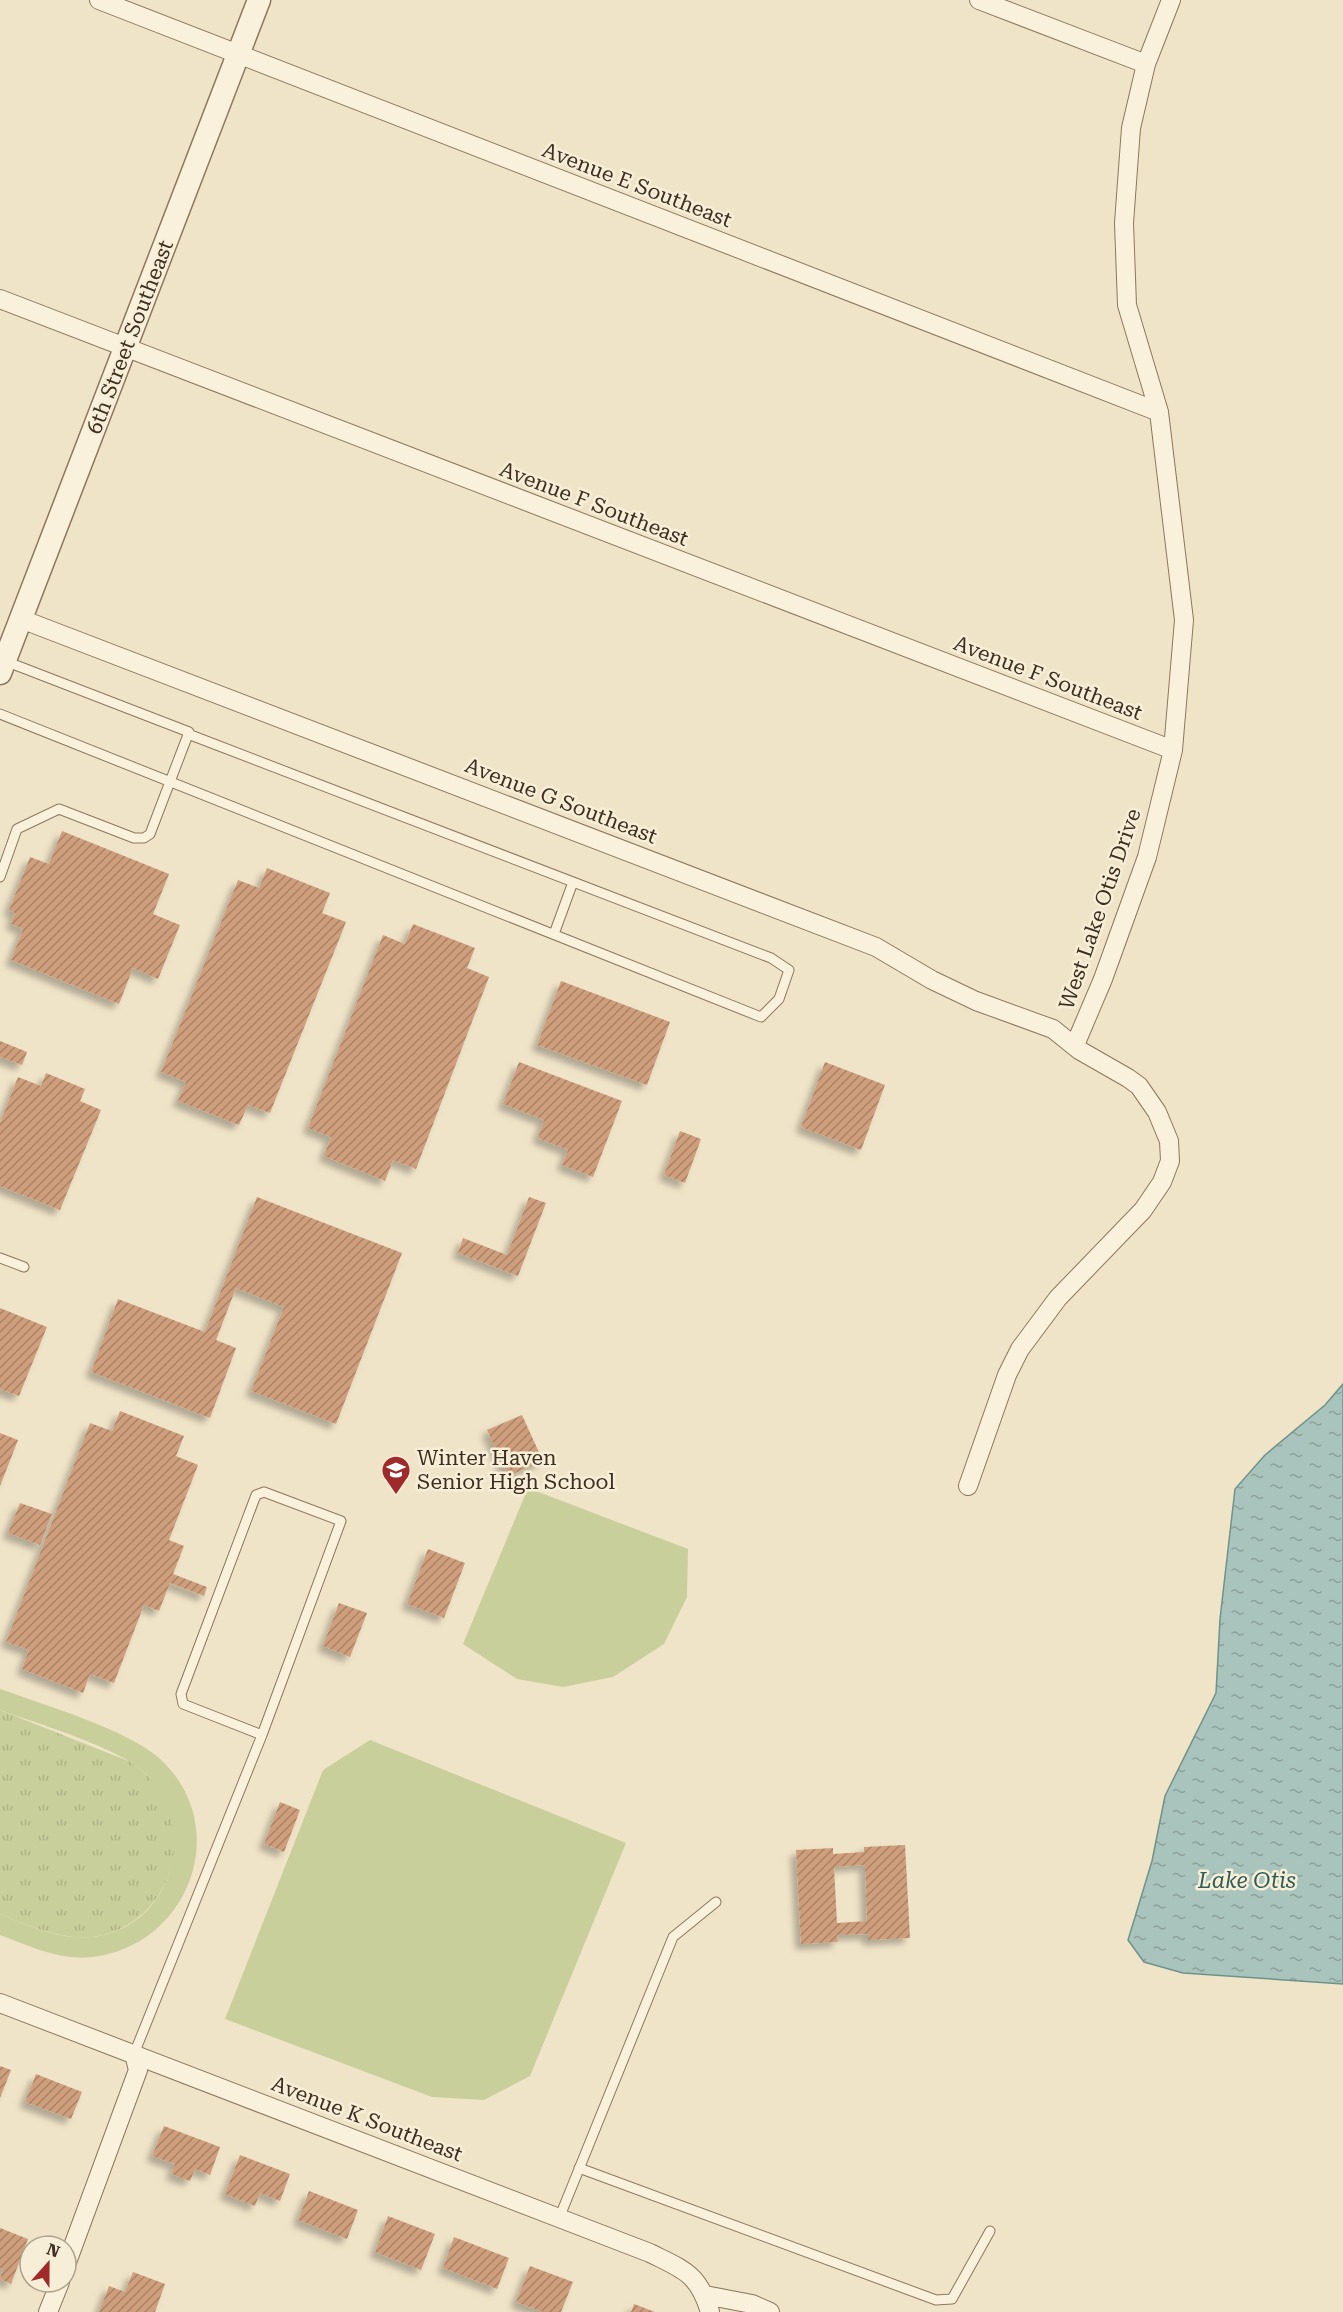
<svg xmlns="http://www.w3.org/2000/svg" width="1343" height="2312" font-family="'Roboto Serif',serif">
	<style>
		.grass { fill: url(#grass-tufts) }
		.pitch { fill: #c9cf9b }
		.water { fill: url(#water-ripples); stroke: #6f938a; stroke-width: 1.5 }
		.building { fill: url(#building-hatch); fill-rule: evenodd; filter: url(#shadow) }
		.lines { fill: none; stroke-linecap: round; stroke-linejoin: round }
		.service-casing { stroke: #8d765c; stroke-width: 11 }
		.minor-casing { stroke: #8d765c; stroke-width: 20 }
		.tertiary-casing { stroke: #8d765c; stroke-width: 25 }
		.service { stroke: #faf1dc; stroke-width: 9 }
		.minor { stroke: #faf1dc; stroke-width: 18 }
		.tertiary { stroke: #faf1dc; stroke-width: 22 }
		.labels { text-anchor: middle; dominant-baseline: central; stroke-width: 5; stroke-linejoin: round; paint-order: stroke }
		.street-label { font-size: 21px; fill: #3d2e20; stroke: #f7eed8 }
		.poi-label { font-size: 21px; fill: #3d2e20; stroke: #f7eed8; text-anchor: start }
		.water-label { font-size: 22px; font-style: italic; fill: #2f5d5a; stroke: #f7eed8 }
	</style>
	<defs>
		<pattern id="grass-tufts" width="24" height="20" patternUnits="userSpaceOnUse" patternTransform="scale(1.5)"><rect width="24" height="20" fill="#c9cf9b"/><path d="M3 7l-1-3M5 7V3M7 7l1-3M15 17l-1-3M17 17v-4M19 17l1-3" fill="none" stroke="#aeb285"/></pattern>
		<pattern id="water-ripples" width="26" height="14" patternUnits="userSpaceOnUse" patternTransform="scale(1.5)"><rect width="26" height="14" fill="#a9c4bc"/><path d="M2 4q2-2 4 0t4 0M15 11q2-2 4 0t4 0" fill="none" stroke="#8ba098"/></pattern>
		<pattern id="building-hatch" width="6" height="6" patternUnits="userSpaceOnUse" patternTransform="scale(1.5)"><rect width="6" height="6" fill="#cf9f7d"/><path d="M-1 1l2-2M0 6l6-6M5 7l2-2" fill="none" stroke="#a98266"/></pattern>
		<filter id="shadow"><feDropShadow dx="-5.5" dy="5.5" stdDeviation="3" flood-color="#0004"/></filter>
	</defs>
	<rect width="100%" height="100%" fill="#f0e4c8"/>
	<path class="grass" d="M 0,1710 L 131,1762 C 145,1772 157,1784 165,1799 C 194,1856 156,1930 92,1937 C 60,1940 30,1926 0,1914 Z"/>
	<path class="pitch" d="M 528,1488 L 688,1549 L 687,1597 L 664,1644 L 613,1677 L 563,1687 L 517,1679 L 463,1644 Z
		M 0,1689 C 44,1705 126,1729 159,1758 C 234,1825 190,1946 92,1957 C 60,1961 30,1946 0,1935 L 0,1914 C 30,1926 59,1940 92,1937 C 172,1928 200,1828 146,1774 C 119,1747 37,1724 0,1710 Z
		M 370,1740 L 626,1843 L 530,2076 L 484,2100 L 432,2097 L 225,2019 L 323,1770 Z"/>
	<path class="water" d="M 1343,1384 L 1343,1984 L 1183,1973 L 1144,1962 L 1128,1940 L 1152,1861 L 1165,1796 L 1216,1693 L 1220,1619 L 1235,1489 L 1265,1455 L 1325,1405 Z"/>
	<path class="building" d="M 62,831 L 169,874 L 153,914 L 180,925 L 158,979 L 133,968 L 119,1004 L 11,960 L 23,929 L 11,924 L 15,913 L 9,910 L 30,857 L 49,864 Z
		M 267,868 L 330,893 L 322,913 L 346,922 L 270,1113 L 248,1105 L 239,1125 L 178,1101 L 186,1082 L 161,1072 L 238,880 L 259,888 Z
		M 413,924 L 475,948 L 467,968 L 489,977 L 416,1169 L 393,1160 L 385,1181 L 324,1156 L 331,1137 L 308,1128 L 383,935 L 405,944 Z
		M 561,981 L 670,1022 L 647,1085 L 537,1045 Z
		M 0,1041 L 27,1052 L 22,1065 L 0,1057 Z
		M 519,1062 L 622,1101 L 593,1177 L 562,1165 L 568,1150 L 538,1138 L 544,1120 L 503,1104 Z
		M 825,1062 L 885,1085 L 861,1150 L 801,1127 Z
		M 46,1073 L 85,1089 L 80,1101 L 101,1110 L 60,1210 L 0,1186 L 0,1123 L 18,1077 L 41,1086 Z
		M 680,1131 L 701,1139 L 685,1183 L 664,1175 Z
		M 257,1197 L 402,1253 L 336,1424 L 251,1391 L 284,1307 L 236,1288 L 216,1340 L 236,1348 L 210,1418 L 91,1372 L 118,1299 L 205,1332 Z
		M 529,1197 L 546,1203 L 518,1276 L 458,1253 L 463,1238 L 507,1255 Z
		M 0,1308 L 47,1327 L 19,1396 L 0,1389 Z
		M 120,1411 L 184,1436 L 176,1456 L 198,1465 L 169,1540 L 184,1546 L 173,1574 L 207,1587 L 204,1596 L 170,1583 L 159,1611 L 144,1605 L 114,1683 L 90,1674 L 83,1693 L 22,1669 L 29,1650 L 6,1642 L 90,1423 L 112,1431 Z
		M 522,1415 L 543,1461 L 508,1476 L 487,1430 Z
		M 0,1433 L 18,1440 L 0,1486 Z
		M 20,1503 L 52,1514 L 40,1545 L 8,1533 Z
		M 428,1549 L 465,1563 L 444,1618 L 407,1604 Z
		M 339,1603 L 367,1613 L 350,1657 L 323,1646 Z
		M 280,1802 L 300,1810 L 284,1852 L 264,1844 Z
		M 905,1845 L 910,1938 L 868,1940 L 868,1934 L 837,1935 L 838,1942 L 801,1944 L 796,1850 L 833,1848 L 833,1854 L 864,1852 L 864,1847 ZM 865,1865 L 867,1921 L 837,1923 L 834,1867 Z
		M 0,2066 L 11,2070 L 0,2098 Z
		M 36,2074 L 82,2092 L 71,2119 L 25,2102 Z
		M 164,2126 L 220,2147 L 210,2175 L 195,2169 L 190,2181 L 171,2174 L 175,2164 L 152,2156 Z
		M 240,2155 L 290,2174 L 280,2201 L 260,2193 L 255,2206 L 225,2194 Z
		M 309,2191 L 358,2210 L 347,2239 L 298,2220 Z
		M 388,2216 L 435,2234 L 421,2270 L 375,2252 Z
		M 0,2228 L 28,2239 L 11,2284 L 0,2279 L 3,2269 L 0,2268 Z
		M 454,2237 L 509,2258 L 497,2289 L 443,2268 Z
		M 530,2266 L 573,2282 L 561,2312 L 543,2312 L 516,2302 Z
		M 133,2272 L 165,2284 L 155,2312 L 99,2312 L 109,2286 L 125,2292 Z
		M 634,2304 L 655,2312 L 631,2312 Z"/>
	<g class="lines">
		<g class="service-casing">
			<path id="service" d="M 0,714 L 761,1017 L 779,999 L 789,970 L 771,958 L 188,734
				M 0,877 L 17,829 L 59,809 L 134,838 L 144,838 L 150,834 L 189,732 L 5,661
				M 554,934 L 573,882
				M 0,1258 L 24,1267
				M 134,2054 L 262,1735 L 341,1521 L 264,1492 L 256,1495 L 181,1694 L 183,1704 L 262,1735
				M 579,2168 L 936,2300 L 952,2299 L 990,2231
				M 560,2216 L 673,1937 L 716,1902"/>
		</g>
		<g class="minor-casing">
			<path id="minor" d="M 99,0 L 1159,412
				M 979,0 L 1146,64
				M 0,299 L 1173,750
				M 21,619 L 876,947 L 932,980 L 976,1001 L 1053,1029 L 1079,1050 L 1128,1078 L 1139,1086 L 1157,1112 L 1169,1141 L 1170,1161 L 1162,1182 L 1143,1210 L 1058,1298 L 1020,1349 L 1007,1375 L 968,1486
				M 1075,1045 L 1103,979 L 1147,857 L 1173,750 L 1184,620 L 1159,412 L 1127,305 L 1124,223 L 1131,128 L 1146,64 L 1171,0
				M 0,2003 L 650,2253 C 684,2270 698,2273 710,2312
				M 66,2265 L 138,2070 L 134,2054
				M 705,2295 L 752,2304 L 770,2312
				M 48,2312 L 60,2282"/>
		</g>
		<g class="tertiary-casing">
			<path id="tertiary" d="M 0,673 L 259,0"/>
		</g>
		<use href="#service" class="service"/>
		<use href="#minor" class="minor"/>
		<use href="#tertiary" class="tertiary"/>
	</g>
	<defs>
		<g id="school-pin" transform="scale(1.5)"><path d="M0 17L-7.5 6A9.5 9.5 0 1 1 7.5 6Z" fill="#9e2a2b" stroke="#f7eed8"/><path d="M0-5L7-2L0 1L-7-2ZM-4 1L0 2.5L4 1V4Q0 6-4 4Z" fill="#fff"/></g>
	</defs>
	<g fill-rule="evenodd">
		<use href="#school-pin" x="396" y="1470"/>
	</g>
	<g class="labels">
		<g class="street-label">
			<text transform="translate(637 185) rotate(21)">Avenue E Southeast</text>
			<text transform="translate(130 337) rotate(-69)">6th Street Southeast</text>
			<text transform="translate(594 504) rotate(21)">Avenue F Southeast</text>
			<text transform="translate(1048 678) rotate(21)">Avenue F Southeast</text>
			<text transform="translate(561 801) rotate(21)">Avenue G Southeast</text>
			<text transform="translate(1100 909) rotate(-71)">West Lake Otis Drive</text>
			<text transform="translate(367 2119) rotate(21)">Avenue K Southeast</text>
		</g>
		<g class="poi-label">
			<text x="417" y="1458">Winter Haven<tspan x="417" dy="24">Senior High School</tspan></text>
		</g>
		<g class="water-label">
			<text x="1247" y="1880">Lake Otis</text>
		</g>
	</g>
	<g transform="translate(48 2264) rotate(21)"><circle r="28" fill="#f7eed8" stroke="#ada18e" stroke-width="1.5"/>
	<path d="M0-4.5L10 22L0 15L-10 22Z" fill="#9e2a2b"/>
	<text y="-9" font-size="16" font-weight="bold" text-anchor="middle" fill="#3d2e20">N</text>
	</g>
</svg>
